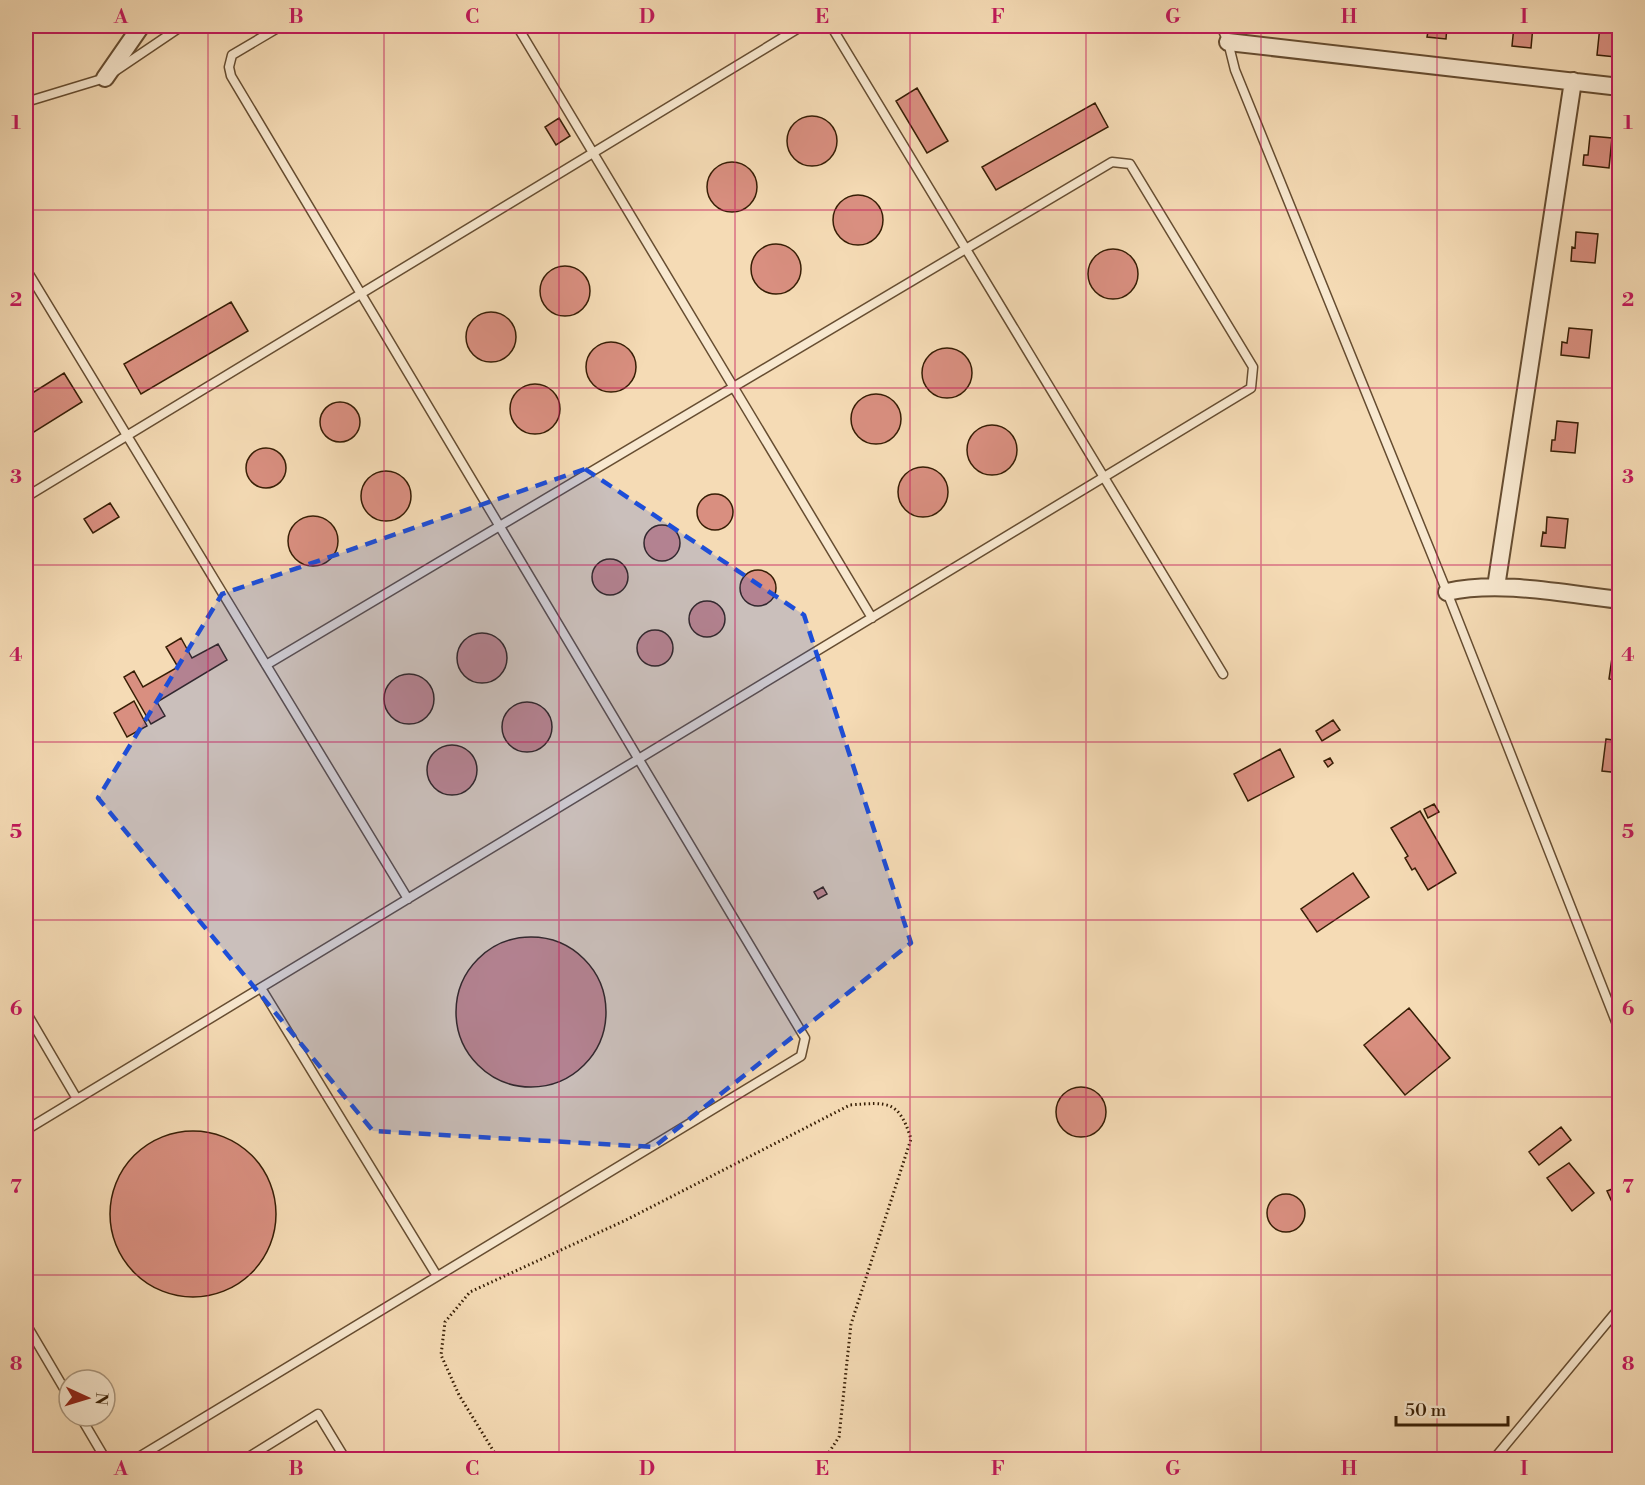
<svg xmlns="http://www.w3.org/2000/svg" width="1645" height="1485" font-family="'Libre Bodoni',serif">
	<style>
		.building { fill: #d98f80; stroke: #371e05; stroke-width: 1.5 }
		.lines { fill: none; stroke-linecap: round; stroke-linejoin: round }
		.service-casing { stroke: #664d31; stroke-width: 11 }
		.minor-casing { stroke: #664d31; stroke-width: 20 }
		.path { stroke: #371e05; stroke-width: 3; stroke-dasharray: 1.5 3; stroke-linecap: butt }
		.service { stroke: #f8e8cf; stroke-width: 8 }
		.minor { stroke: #f8e8cf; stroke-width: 16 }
		.marked { fill: #1d4ed8; fill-opacity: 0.2; stroke: #1d4ed8; stroke-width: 4.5; stroke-dasharray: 12 8; stroke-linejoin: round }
		.grid { fill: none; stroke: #c2185b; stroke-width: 1.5; stroke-opacity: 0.55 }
		.neatline { fill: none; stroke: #c2185b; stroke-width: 2 }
		.grid-label { font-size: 20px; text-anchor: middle; font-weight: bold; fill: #c2185b }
	</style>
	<rect width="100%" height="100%" fill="#f5dbb5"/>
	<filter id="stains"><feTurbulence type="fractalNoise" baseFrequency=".00333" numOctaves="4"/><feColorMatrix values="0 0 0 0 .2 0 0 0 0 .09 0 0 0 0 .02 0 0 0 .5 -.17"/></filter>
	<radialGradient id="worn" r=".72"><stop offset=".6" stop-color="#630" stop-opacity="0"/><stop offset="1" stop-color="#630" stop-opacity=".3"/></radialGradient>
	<path class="building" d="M 1311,26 L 1322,26 L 1323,29 L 1311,31 Z
		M 1331,26 L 1347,26 L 1347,29 L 1331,29 Z
		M 1429,26 L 1447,26 L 1446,39 L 1427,37 Z
		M 1514,26 L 1533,26 L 1531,48 L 1512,46 Z
		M 1600,26 L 1619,26 L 1616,57 L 1597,55 Z
		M 917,88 L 948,141 L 927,153 L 896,101 Z
		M 1095,103 L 1108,127 L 996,190 L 982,167 Z
		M787 141a25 25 0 1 1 50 0a25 25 0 1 1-50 0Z
		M 559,118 L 570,136 L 556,145 L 545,127 Z
		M 1590,136 L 1612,138 L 1609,168 L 1583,165 L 1584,155 L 1588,155 Z
		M707 187a25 25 0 1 1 50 0a25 25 0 1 1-50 0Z
		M833 220a25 25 0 1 1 50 0a25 25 0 1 1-50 0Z
		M 1576,232 L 1598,234 L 1595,263 L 1571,261 L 1572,247 L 1575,248 Z
		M751 269a25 25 0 1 1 50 0a25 25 0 1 1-50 0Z
		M1088 274a25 25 0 1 1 50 0a25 25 0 1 1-50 0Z
		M540 291a25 25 0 1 1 50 0a25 25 0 1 1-50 0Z
		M 231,302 L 248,331 L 141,394 L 124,364 Z
		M466 337a25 25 0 1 1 50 0a25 25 0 1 1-50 0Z
		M 1569,328 L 1592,330 L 1589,358 L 1561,355 L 1562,342 L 1567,343 Z
		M586 367a25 25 0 1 1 50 0a25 25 0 1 1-50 0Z
		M922 373a25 25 0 1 1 50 0a25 25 0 1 1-50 0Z
		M 64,373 L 82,402 L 26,437 L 26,397 Z
		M510 409a25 25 0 1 1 50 0a25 25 0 1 1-50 0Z
		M851 419a25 25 0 1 1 50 0a25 25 0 1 1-50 0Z
		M320 422a20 20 0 1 1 40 0a20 20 0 1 1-40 0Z
		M 1557,421 L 1578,423 L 1575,453 L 1551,451 L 1552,440 L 1555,440 Z
		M967 450a25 25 0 1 1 50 0a25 25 0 1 1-50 0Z
		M246 468a20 20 0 1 1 40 0a20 20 0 1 1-40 0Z
		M898 492a25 25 0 1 1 50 0a25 25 0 1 1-50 0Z
		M361 496a25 25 0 1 1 50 0a25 25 0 1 1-50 0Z
		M697 512a18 18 0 1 1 36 0a18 18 0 1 1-36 0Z
		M 110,503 L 119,517 L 93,533 L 84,519 Z
		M288 541a25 25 0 1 1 50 0a25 25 0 1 1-50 0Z
		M 1547,517 L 1568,519 L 1565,548 L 1541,546 L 1543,532 L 1546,533 Z
		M644 543a18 18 0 1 1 36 0a18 18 0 1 1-36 0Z
		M592 577a18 18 0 1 1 36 0a18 18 0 1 1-36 0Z
		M740 588a18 18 0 1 1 36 0a18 18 0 1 1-36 0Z
		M689 619a18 18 0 1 1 36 0a18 18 0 1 1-36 0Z
		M637 648a18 18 0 1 1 36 0a18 18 0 1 1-36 0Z
		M457 658a25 25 0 1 1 50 0a25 25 0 1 1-50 0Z
		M 181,638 L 192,658 L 218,644 L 227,660 L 157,702 L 165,716 L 151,724 L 124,677 L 134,671 L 143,687 L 178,667 L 166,647 Z
		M 1614,644 L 1620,644 L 1620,681 L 1609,679 Z
		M384 699a25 25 0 1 1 50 0a25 25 0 1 1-50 0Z
		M 134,701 L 147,726 L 127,737 L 114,713 Z
		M502 727a25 25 0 1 1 50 0a25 25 0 1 1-50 0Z
		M 1333,720 L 1340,730 L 1322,741 L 1316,731 Z
		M 1606,739 L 1620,741 L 1620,773 L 1602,771 Z
		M427 770a25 25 0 1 1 50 0a25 25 0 1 1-50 0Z
		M 1280,749 L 1294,777 L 1248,801 L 1234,774 Z
		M 1330,758 L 1333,763 L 1328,767 L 1324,761 Z
		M 1434,804 L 1439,812 L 1428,818 L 1424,809 Z
		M 1420,811 L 1456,873 L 1428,890 L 1415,868 L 1412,870 L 1405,858 L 1408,856 L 1391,828 Z
		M 1353,873 L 1369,897 L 1317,932 L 1301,909 Z
		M 823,887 L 827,894 L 818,899 L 814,892 Z
		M456 1012a75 75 0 1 1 150 0a75 75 0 1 1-150 0Z
		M 1409,1008 L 1450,1058 L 1405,1095 L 1364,1045 Z
		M1056 1112a25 25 0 1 1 50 0a25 25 0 1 1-50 0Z
		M 1561,1127 L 1571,1140 L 1539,1165 L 1529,1152 Z
		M110 1214a83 83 0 1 1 166 0a83 83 0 1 1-166 0Z
		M 1569,1163 L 1594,1193 L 1572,1211 L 1547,1178 Z
		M 1620,1186 L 1620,1212 L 1617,1213 L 1607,1191 Z
		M1267 1213a19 19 0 1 1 38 0a19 19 0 1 1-38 0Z"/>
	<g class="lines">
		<g class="service-casing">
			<path id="service" d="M 517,26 L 872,618
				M 831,26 L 1223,674
				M 1221,26 L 1228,42 L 1235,70 L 1447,592 L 1620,1032
				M 26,102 L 105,78 L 182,26
				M 26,269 L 408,899
				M 26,497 L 802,26
				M 261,988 L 437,1276
				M 26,1012 L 77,1099
				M 26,1130 L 1251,388 L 1253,367 L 1130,164 L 1112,162 L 266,665
				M 26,1324 L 69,1397
				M 80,1416 L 106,1460
				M 134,1460 L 801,1056 L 805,1038 L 231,76 L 229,67 L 232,55 L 281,26
				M 244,1460 L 318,1414 L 346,1460
				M 1493,1460 L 1620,1307"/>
		</g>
		<g class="minor-casing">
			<path id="minor" d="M 1228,42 L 1620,87
				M 105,78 L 141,26
				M 1496,587 L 1573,81
				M 1447,592 C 1500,580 1565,594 1620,600"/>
		</g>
		<path class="path" d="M 499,1460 L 459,1395 L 441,1355 L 445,1322 L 470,1292 L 626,1220 L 850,1105 C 888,1102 899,1100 911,1139 L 851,1324 L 839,1437 L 824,1460"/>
		<use href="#service" class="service"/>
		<use href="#minor" class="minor"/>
	</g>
	<path class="marked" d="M 585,469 L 804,615 L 911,943 L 654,1147 L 373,1131 L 98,798 L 222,594 Z"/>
	<path class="grid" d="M 208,26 L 208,1460M 384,26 L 384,1460M 559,26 L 559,1460M 735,26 L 735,1460M 910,26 L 910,1460M 1086,26 L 1086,1460M 1261,26 L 1261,1460M 1437,26 L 1437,1460M 26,210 L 1620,210M 26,388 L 1620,388M 26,565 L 1620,565M 26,742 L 1620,742M 26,920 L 1620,920M 26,1097 L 1620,1097M 26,1275 L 1620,1275"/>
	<rect width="1645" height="1485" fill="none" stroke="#f5dbb5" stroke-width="66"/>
	<g transform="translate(87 1398) rotate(94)"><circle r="28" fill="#f8e8cf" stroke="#ab977e" stroke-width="1.5"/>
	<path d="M0-4.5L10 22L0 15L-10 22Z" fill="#8f2418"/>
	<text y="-9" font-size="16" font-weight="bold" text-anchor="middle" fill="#371e05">N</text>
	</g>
	<path d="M1396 1416v9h112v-9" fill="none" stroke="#371e05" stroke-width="3"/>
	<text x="1405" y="1416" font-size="18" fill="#371e05" stroke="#f8e8cf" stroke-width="4.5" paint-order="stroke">50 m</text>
	<rect x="33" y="33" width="1579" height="1419" class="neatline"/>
	<g class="grid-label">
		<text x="121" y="23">A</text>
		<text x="296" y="23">B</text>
		<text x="472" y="23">C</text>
		<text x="647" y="23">D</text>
		<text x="822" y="23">E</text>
		<text x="998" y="23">F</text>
		<text x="1173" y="23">G</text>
		<text x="1349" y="23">H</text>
		<text x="1524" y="23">I</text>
		<text x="16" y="129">1</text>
		<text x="1628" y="129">1</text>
		<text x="16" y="306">2</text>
		<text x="1628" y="306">2</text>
		<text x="16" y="483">3</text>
		<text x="1628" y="483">3</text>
		<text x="16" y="661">4</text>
		<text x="1628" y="661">4</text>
		<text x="16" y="838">5</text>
		<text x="1628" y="838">5</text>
		<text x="16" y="1015">6</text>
		<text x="1628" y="1015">6</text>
		<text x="16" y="1193">7</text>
		<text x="1628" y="1193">7</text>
		<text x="16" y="1370">8</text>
		<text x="1628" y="1370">8</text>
		<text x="121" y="1475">A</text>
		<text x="296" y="1475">B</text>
		<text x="472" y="1475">C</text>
		<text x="647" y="1475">D</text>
		<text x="822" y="1475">E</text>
		<text x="998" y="1475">F</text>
		<text x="1173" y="1475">G</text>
		<text x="1349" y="1475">H</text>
		<text x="1524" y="1475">I</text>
	</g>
	<rect width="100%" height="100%" filter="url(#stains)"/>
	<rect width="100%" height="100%" fill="url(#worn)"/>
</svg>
